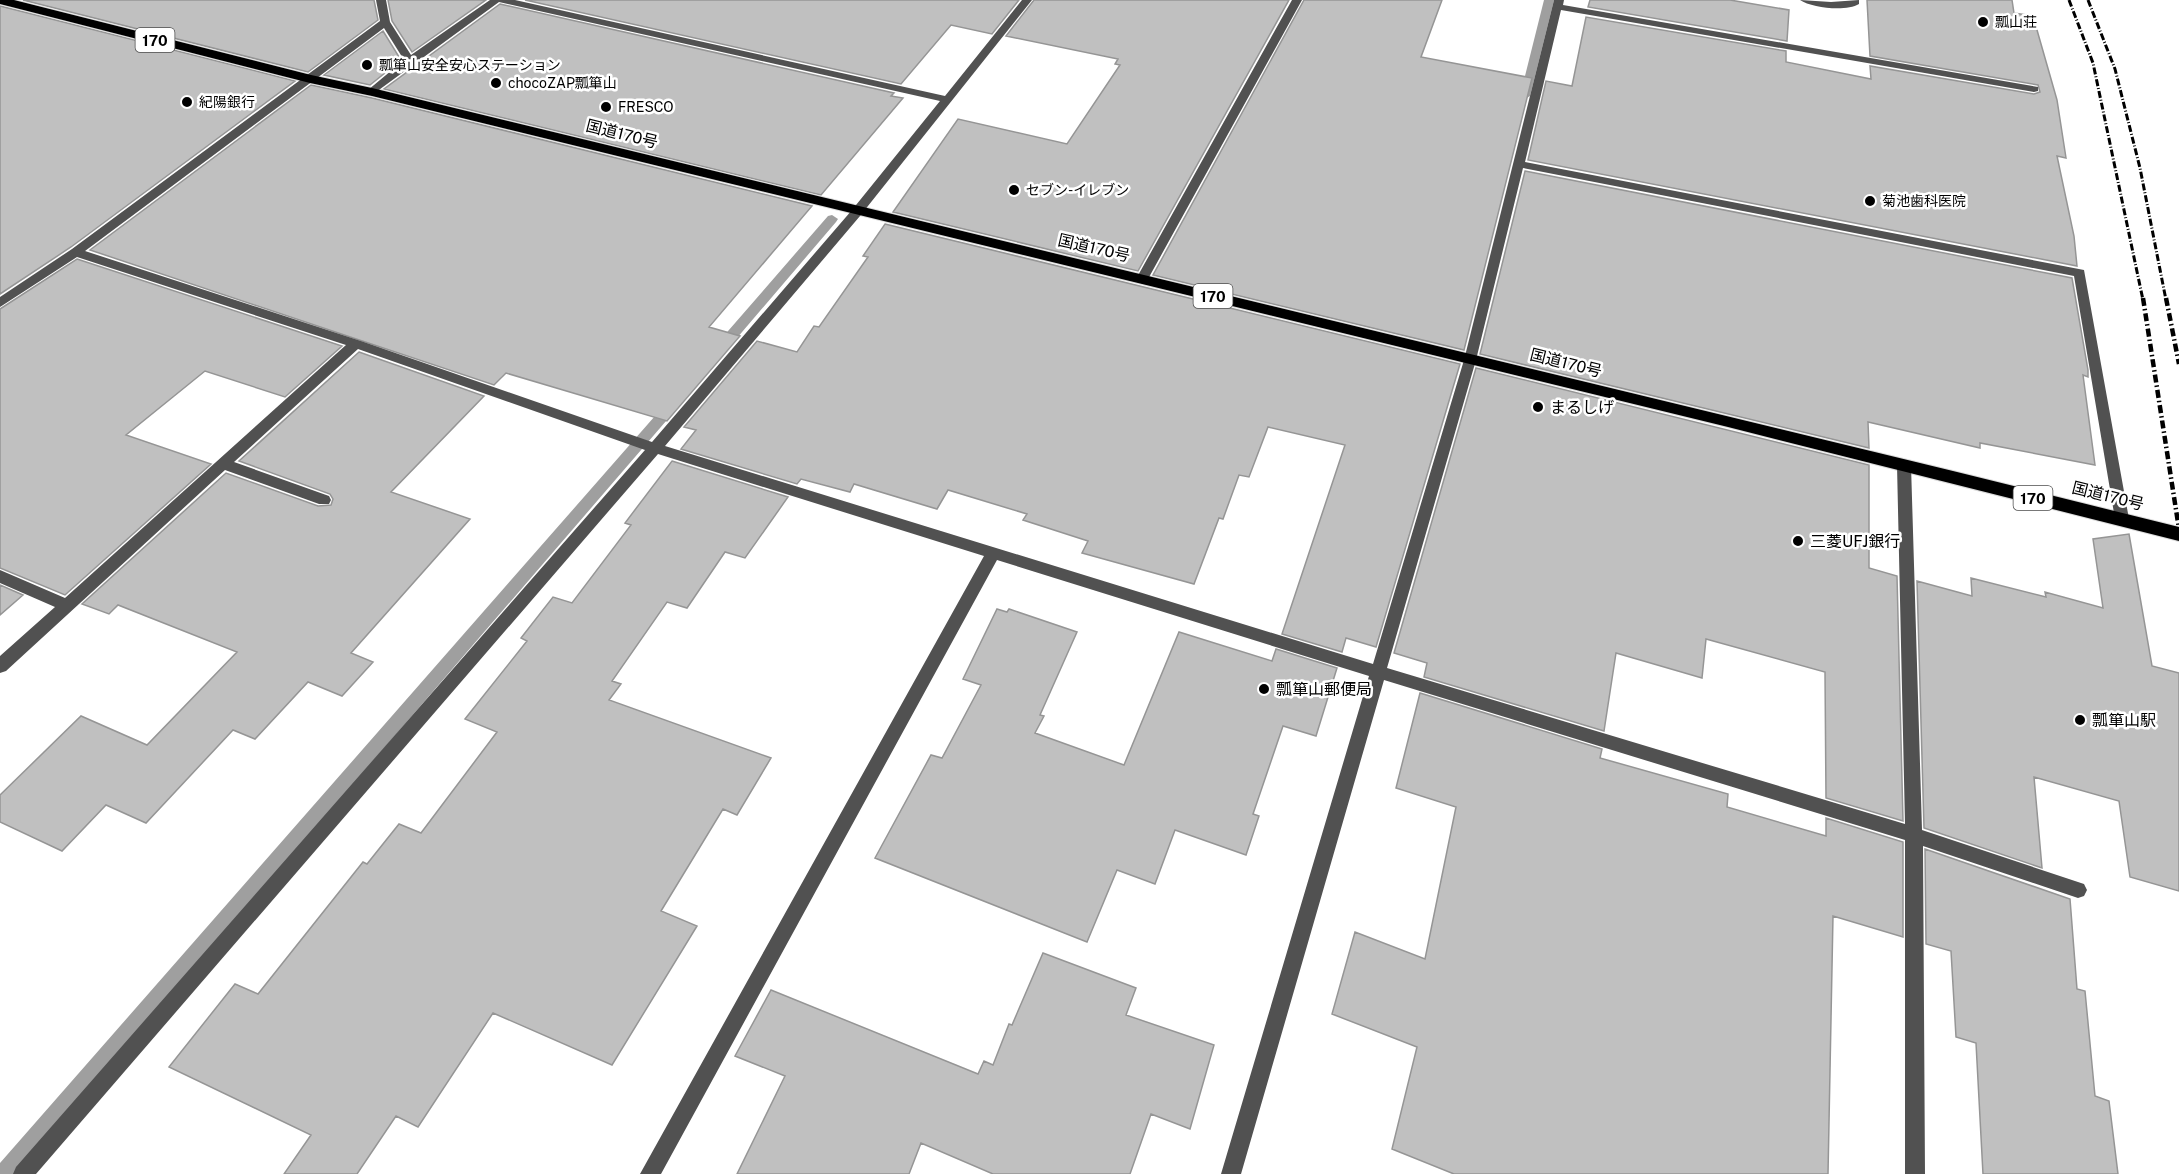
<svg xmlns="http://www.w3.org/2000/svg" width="2179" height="1174" font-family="'Public Sans','Noto Sans JP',sans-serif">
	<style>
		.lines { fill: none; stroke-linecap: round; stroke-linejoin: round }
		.stream { fill: #9f9f9f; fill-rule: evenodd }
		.building { fill: #c0c0c0; stroke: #959595; stroke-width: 1.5 }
		.highway-casing { stroke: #dbdbdb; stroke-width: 2 }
		.minor { fill: #515151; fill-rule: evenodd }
		.highway { fill: #000; fill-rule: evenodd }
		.rail-far1 { stroke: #000; stroke-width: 3; stroke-dasharray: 7 2 1 2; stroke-linecap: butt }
		.rail { stroke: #000; stroke-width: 4.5; stroke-dasharray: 8 3 1.5 3; stroke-linecap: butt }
		.poi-dot { fill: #000; stroke: #fff; stroke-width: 2 }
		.labels { text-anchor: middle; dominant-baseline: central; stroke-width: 5; stroke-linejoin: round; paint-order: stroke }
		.far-poi-label { font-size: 14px; fill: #000; stroke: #fff; text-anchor: start }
		.shield { fill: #fff; stroke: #4c4c4c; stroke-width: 1.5 }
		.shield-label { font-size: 15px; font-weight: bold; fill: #000 }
		.street-label { font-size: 16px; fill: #000; stroke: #fff }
		.poi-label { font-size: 16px; fill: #000; stroke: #fff; text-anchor: start }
	</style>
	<rect width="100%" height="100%" fill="#fff"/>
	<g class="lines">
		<path class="stream" d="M 1544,0 L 1554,0 L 1530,96 L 1525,99 L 1520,96 Z
			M 832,215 L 838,219 L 836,222 L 725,352 L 715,352 L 714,349 L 715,346 L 828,216 Z
			M 674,398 L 679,400 L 681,403 L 679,406 L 17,1174 L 0,1174 L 0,1163 L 669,400 Z"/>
	</g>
	<path class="building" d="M 23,0 L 374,0 L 378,20 L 308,72 Z
		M 388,0 L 486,0 L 412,52 L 392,21 Z
		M 525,0 L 1019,0 L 992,34 L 951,25 L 901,84 Z
		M 1034,0 L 1289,0 L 1138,271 L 893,212 L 958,119 L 1067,144 L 1120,65 L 1115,64 L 1118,59 L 1006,36 Z
		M 1304,0 L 1442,0 L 1421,57 L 1532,78 L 1464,350 L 1153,275 Z
		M 1590,0 L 1730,0 L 1789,10 L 1787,41 L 1588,7 Z
		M 1867,0 L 2012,0 L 2014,13 L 2033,16 L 2057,100 L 2066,158 L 2057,156 L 2074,236 L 2077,266 L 1528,160 L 1546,81 L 1572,86 L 1586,17 L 1786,51 L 1786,62 L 1871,79 L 1870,66 L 2034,94 L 2040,92 L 2038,85 L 1870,56 Z
		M 500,4 L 894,93 L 891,96 L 903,98 L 821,195 L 384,89 Z
		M 0,6 L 295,81 L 71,247 L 0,294 Z
		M 383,31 L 401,60 L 370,85 L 324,75 Z
		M 311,85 L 372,98 L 812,206 L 709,327 L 740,336 L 667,421 L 506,373 L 494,385 L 90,250 Z
		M 1525,171 L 2072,278 L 2088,370 L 2088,377 L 2083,375 L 2095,465 L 1980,443 L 1980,448 L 1868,422 L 1869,448 L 1480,354 Z
		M 885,224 L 1460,364 L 1376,647 L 1346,638 L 1342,652 L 1282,634 L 1345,445 L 1268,427 L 1249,477 L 1239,475 L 1223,519 L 1219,518 L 1194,584 L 1082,553 L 1088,541 L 1023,520 L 1027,514 L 948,490 L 937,509 L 854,484 L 850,492 L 801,479 L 797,484 L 681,449 L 696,430 L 684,427 L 757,341 L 797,352 L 814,326 L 819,327 L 868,257 L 863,256 Z
		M 77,259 L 342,346 L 285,397 L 205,371 L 126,435 L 211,464 L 65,595 L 0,568 L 0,309 Z
		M 359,352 L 484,396 L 391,492 L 470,519 L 351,653 L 373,662 L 342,696 L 308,682 L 255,739 L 233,730 L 146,823 L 106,805 L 62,851 L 0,822 L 0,795 L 81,716 L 147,745 L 237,652 L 118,605 L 109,614 L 82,604 L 226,473 L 318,506 L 331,505 L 333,499 L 330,494 L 239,461 Z
		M 1476,368 L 1869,465 L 1869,568 L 1897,576 L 1903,821 L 1826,798 L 1825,672 L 1706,639 L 1702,678 L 1616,653 L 1604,731 L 1424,677 L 1427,663 L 1394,653 Z
		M 672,461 L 788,497 L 745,558 L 725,552 L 687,608 L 667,602 L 612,681 L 621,684 L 609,700 L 771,758 L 737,815 L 723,809 L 661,911 L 697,926 L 612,1065 L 493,1013 L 418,1127 L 396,1116 L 357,1174 L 284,1174 L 311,1135 L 169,1067 L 235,984 L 258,994 L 363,862 L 367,864 L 399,824 L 421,833 L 497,732 L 465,719 L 527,641 L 521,638 L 553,597 L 572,603 L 631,525 L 625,523 Z
		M 2129,534 L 2152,666 L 2179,673 L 2179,891 L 2130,877 L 2119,801 L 2034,777 L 2042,868 L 1924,828 L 1917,581 L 1972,596 L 1971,578 L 2046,597 L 2045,592 L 2103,608 L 2093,539 Z
		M 0,585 L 23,595 L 0,615 Z
		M 997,609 L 1007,612 L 1009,609 L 1077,632 L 1040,715 L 1044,716 L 1035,733 L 1124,765 L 1179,632 L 1272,661 L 1276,649 L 1337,668 L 1316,736 L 1283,726 L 1253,814 L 1259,816 L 1246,855 L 1175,830 L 1155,884 L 1117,870 L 1087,942 L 875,858 L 931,755 L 942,758 L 981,685 L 963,679 Z
		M 1420,693 L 1602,749 L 1600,758 L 1728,794 L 1727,807 L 1826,836 L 1826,818 L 1903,842 L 1903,937 L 1833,916 L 1828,1174 L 1454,1174 L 1392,1149 L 1417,1047 L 1332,1014 L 1355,932 L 1425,959 L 1456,807 L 1396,788 Z
		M 1925,849 L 2070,899 L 2077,989 L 2085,991 L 2095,1096 L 2109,1101 L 2118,1174 L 1983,1174 L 1976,1043 L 1956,1037 L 1951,951 L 1926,944 Z
		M 1043,953 L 1136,988 L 1126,1015 L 1214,1045 L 1190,1129 L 1151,1114 L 1130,1174 L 993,1174 L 921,1143 L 909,1174 L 737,1174 L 785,1076 L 735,1056 L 771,990 L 978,1074 L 984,1061 L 993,1065 L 1009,1024 L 1012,1025 Z"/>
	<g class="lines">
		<g class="highway-casing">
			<path id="highway" d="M 0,0 L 14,0 L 311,75 L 372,88 L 1953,471 L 2179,527 L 2179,541 L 1728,427 L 372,96 L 310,83 L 0,4 Z"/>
		</g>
		<path class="minor" d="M 376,0 L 386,0 L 390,22 L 411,55 L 490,0 L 515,0 L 945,96 L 1022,0 L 1032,0 L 860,216 L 665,446 L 1373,664 L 1464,360 L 1554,0 L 1564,0 L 1563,5 L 2038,87 L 2038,91 L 2034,92 L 1561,10 L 1525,162 L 2084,270 L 2129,519 L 2127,523 L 2117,523 L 2115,519 L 2074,276 L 1523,168 L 1476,360 L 1387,668 L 1905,824 L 1897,465 L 1899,461 L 1909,461 L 1911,465 L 1922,830 L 2084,884 L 2087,890 L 2084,896 L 2078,898 L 1923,846 L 1925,1174 L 1905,1174 L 1905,840 L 1384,680 L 1241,1174 L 1221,1174 L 1369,676 L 997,560 L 661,1174 L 640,1174 L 984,556 L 658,454 L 36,1174 L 13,1174 L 16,1167 L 645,450 L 358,349 L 234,462 L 329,496 L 331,500 L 329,504 L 319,504 L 225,470 L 6,671 L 0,673 L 0,656 L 55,607 L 0,583 L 0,570 L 65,598 L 346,345 L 77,257 L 0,307 L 0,297 L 72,249 L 380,21 ZM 499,2 L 940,101 L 852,210 L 652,442 L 361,341 L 85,251 L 384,28 L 404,60 L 368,90 L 368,94 L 372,95 Z
			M 1292,0 L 1302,0 L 1148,279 L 1142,283 L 1138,282 L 1136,279 Z
			M 1800,0 L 1831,2 L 1859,0 L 1859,4 C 1846,12 1812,8 1800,0 Z"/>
		<use href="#highway" class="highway"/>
		<path class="rail-far1" d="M 2069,0 L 2093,63 L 2143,300
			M 2088,0 L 2115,69 L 2140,168 L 2166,300"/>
		<path class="rail" d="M 2143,298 L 2179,529
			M 2166,298 L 2179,364"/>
	</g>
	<g class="poi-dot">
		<circle cx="1983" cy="22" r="6"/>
		<circle cx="367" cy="65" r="6"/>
		<circle cx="496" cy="83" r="6"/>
		<circle cx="187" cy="102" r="6"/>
		<circle cx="606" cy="107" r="6"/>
		<circle cx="1014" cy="190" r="6"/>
		<circle cx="1870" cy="201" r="6"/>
		<circle cx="1538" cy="407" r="6"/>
		<circle cx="1798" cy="541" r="6"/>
		<circle cx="1264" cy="689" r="6"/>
		<circle cx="2080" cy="720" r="6"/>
	</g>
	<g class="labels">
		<g class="far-poi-label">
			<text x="1995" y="22">瓢山荘</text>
			<text x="379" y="65">瓢箪山安全安心ステーション</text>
			<text x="508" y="83">chocoZAP瓢箪山</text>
			<text x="199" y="102">紀陽銀行</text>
			<text x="618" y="107">FRESCO</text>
			<text x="1026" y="190">セブン-イレブン</text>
			<text x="1882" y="201">菊池歯科医院</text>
		</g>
		<g class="shield">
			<rect x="135.5" y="28" width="39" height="24" rx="4.5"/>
			<rect x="1193.5" y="284" width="39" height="24" rx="4.5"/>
			<rect x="2013.5" y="486" width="39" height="24" rx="4.5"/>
		</g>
		<g class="shield-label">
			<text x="155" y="40">170</text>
			<text x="1213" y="296">170</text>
			<text x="2033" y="498">170</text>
		</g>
		<g class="street-label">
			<text transform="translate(622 134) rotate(14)">国道170号</text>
			<text transform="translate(1094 248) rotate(13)">国道170号</text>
			<text transform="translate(1566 363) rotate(14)">国道170号</text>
			<text transform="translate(2108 496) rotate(14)">国道170号</text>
		</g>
		<g class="poi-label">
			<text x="1550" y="407">まるしげ</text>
			<text x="1810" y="541">三菱UFJ銀行</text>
			<text x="1276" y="689">瓢箪山郵便局</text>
			<text x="2092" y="720">瓢箪山駅</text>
		</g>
	</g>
</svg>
